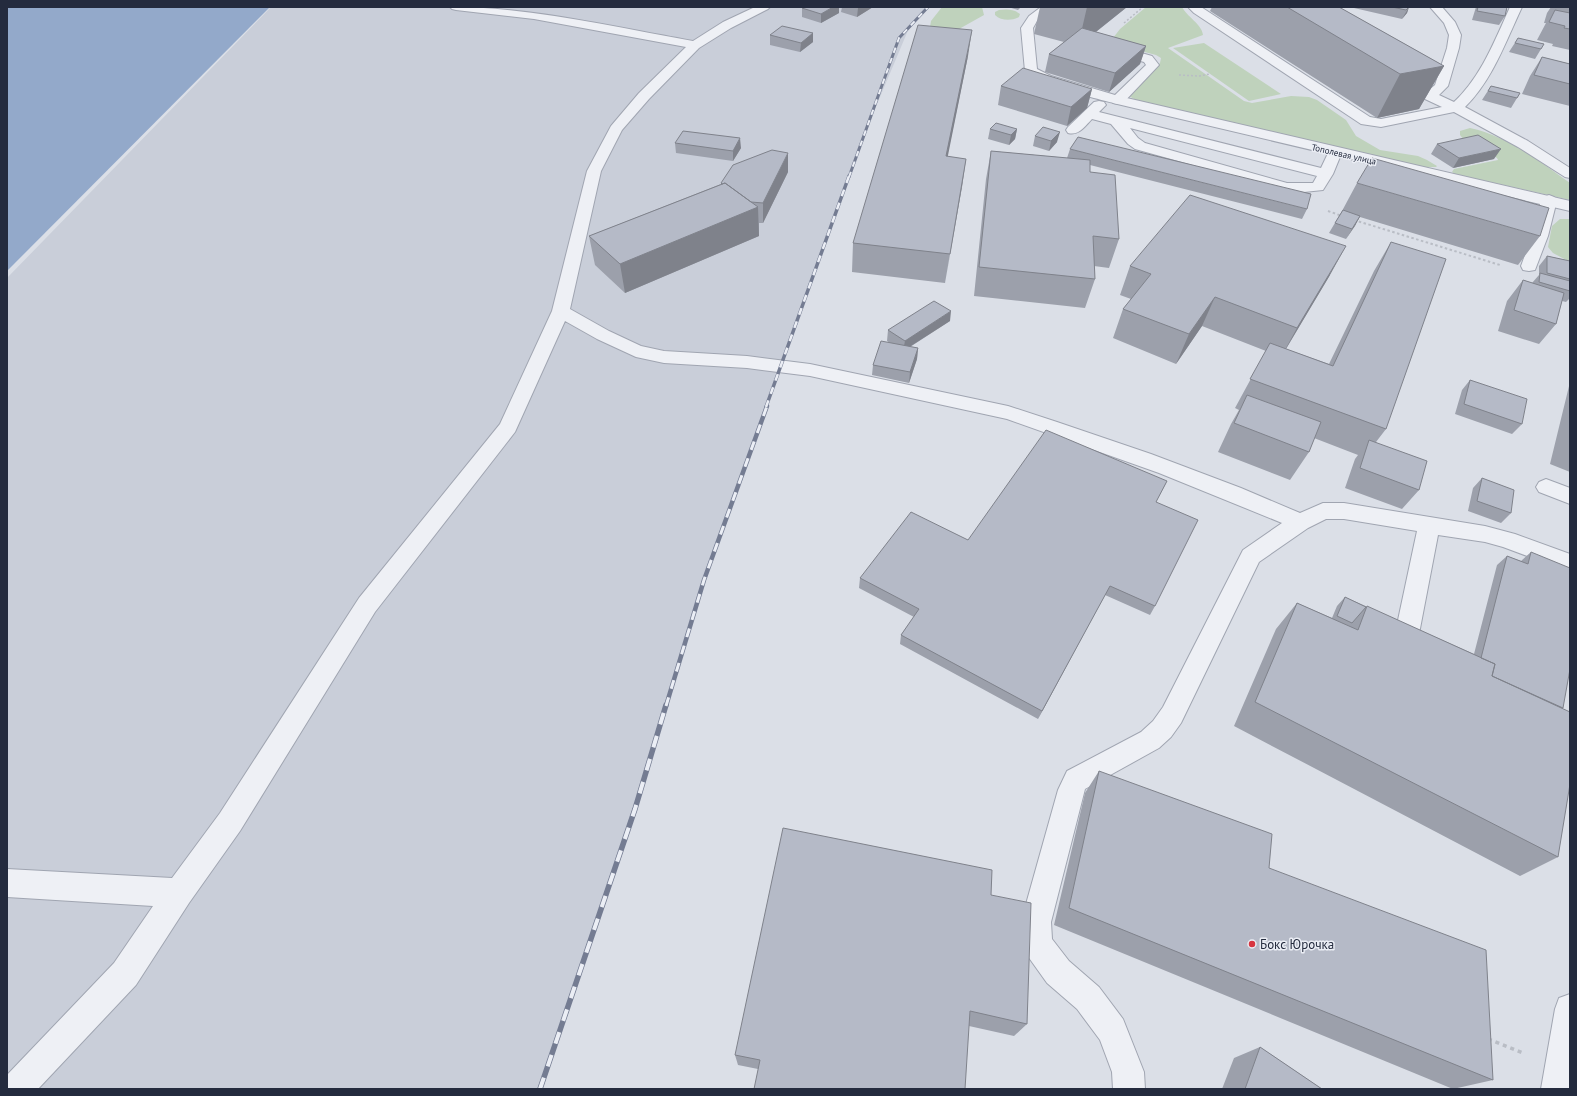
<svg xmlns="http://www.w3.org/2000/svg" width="1577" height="1096" font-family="'PT Sans',sans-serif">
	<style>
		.built { fill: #c9ced9 }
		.green { fill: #bfd2bc }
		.water { fill: #93a9ca }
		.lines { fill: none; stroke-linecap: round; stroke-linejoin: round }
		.lane-casing { stroke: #a0a5b1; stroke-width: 2 }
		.street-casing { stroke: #a0a5b1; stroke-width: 2 }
		.path-far2 { stroke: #b9bdc5; stroke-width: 1.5; stroke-dasharray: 2 2; stroke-linecap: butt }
		.path-far1 { stroke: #b9bdc5; stroke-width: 2; stroke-dasharray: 2.5 2.5; stroke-linecap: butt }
		.path { stroke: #b9bdc5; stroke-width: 3.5; stroke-dasharray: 4 4; stroke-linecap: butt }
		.lane { fill: #eef0f5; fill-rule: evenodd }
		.street { fill: #eef0f5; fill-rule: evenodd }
		.rail-far3-casing { stroke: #747c92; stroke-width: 3 }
		.rail-far2-casing { stroke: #747c92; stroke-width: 3.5 }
		.rail-far1-casing { stroke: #747c92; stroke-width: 4.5 }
		.rail-casing { stroke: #747c92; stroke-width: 5.5 }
		.rail-far3 { stroke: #ebeef5; stroke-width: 2; stroke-dasharray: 5.5; stroke-linecap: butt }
		.rail-far2 { stroke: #ebeef5; stroke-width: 2.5; stroke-dasharray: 7; stroke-linecap: butt }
		.rail-far1 { stroke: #ebeef5; stroke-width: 3; stroke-dasharray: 9; stroke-linecap: butt }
		.rail { stroke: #ebeef5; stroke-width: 4; stroke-dasharray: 12; stroke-linecap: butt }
		.wall { fill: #9ca0ab }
		.shaded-wall { fill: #7f828b }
		.building { fill: #b5bac7; stroke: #7f828b }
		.poi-dot { fill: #d73540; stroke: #ebeef5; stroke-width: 1.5 }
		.labels { text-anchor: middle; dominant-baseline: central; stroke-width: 3; stroke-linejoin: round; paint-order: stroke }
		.far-street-label { font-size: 9px; fill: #242b3e; stroke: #ebeef5 }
		.near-poi-label { font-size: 13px; fill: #242b3e; stroke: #ebeef5; text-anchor: start }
	</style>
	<rect width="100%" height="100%" fill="#dbdfe7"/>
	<path class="built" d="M 271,7 L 928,7 L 909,28 L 859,147 L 785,352 L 704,580 L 635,809 L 540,1089 L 7,1089 L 7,278 Z"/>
	<path class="green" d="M 942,7 L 982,7 L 984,15 L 959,29 L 930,27 L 931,21 Z
		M 1146,7 L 1182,7 C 1187,17 1202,24 1203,35 L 1168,48 L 1244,101 L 1252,103 L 1291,96 L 1309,97 L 1317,100 L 1346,120 L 1356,136 L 1380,150 L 1418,156 L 1427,160 L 1437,166 L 1436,167 L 1425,167 L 1327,146 L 1136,100 L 1129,96 L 1130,93 L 1160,63 L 1161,58 L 1156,55 L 1122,46 L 1113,38 L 1120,29 Z
		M 999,10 C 1007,9 1014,9 1020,14 L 1019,17 C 1012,21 1001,21 995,15 L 995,12 Z
		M 1204,43 L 1210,47 L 1281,94 L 1249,101 L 1173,48 Z
		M 1470,128 C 1507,136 1539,161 1570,183 L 1570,200 L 1455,174 L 1452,172 L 1454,169 L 1498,160 L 1497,158 L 1476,144 L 1464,140 L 1460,135 L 1460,131 Z
		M 1560,219 L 1570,219 L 1570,262 L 1553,253 L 1548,247 L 1552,226 Z"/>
	<path class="water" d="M 7,7 L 270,7 L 7,271 Z"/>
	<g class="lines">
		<g class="lane-casing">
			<path id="lane" d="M 450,7 C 532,7 613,27 693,41 L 723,22 L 755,7 L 770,7 L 768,9 L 731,28 L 699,48 L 649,99 L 622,130 L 601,171 L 570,309 L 609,331 L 641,346 L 664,351 L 747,356 L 810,364 L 1008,406 L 1057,422 L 1151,454 L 1241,488 L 1300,513 L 1323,503 L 1344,503 L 1485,526 L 1515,534 L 1570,554 L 1570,572 L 1503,547 L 1485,542 L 1438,535 L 1418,639 L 1414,646 L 1406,649 L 1398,646 L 1394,639 L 1417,531 L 1344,519 L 1326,519 L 1308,528 L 1259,562 L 1181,723 L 1171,737 L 1159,748 L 1085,789 L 1051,922 L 1052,939 L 1069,961 L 1099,987 L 1123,1019 L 1144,1072 L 1145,1089 L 1113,1089 L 1112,1072 L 1100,1040 L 1077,1009 L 1047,983 L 1027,955 L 1023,944 L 1021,922 L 1058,790 L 1067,771 L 1141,732 L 1153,721 L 1163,707 L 1243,550 L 1282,523 L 1159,473 L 1007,419 L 810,376 L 747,368 L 664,363 L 636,357 L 597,339 L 565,321 L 515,432 L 375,612 L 240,831 L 189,903 L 136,985 L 38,1089 L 7,1089 L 7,1075 L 114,963 L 153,906 L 7,897 L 7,869 L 172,878 L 220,813 L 359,598 L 500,424 L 552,311 L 587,171 L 611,126 L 639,93 L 686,47 L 534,19 L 456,10 L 452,9 Z
				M 1041,7 L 1054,7 L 1037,21 L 1033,28 L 1037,69 L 1051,76 L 1115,95 L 1146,65 L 1144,62 L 1109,52 L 1107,49 L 1109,46 L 1113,45 L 1152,56 L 1159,65 L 1123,103 L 1118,104 C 1101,100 1033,83 1025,71 L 1021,28 L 1029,16 Z
				M 1188,7 L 1201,7 L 1370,117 L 1381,119 L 1442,107 L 1425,99 L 1396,78 L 1397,75 L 1407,75 L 1429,90 L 1435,85 L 1447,48 L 1449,35 L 1444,23 L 1430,7 L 1442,7 L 1455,22 L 1461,35 L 1459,48 L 1448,86 L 1439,95 L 1454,102 C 1481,77 1495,40 1510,7 L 1522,7 C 1506,41 1492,81 1465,107 L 1528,141 L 1570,168 L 1570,178 L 1565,177 L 1518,147 L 1454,112 L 1381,127 L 1361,124 L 1194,13 Z
				M 1099,101 L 1104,102 L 1106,105 L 1099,112 L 1321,168 L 1330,149 L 1335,148 L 1340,149 L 1342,152 L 1333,174 L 1323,190 L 1304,192 L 1286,191 L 1135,149 L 1128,144 L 1111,124 L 1092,119 C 1085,126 1079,136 1068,133 L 1066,130 L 1068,127 L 1094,102 ZM 1130,128 L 1317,176 L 1313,183 L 1287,183 L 1145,143 L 1138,138 Z
				M 1549,195 L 1554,197 L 1557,200 L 1548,236 L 1535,270 L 1529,271 L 1523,270 L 1521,266 L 1532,236 L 1541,200 L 1544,197 Z
				M 1546,479 L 1570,488 L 1570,504 L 1539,492 L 1536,487 L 1539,482 Z
				M 1570,994 L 1570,1089 L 1541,1089 L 1555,1009 L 1559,998 Z"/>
		</g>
		<g class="street-casing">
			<path id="street" d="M 1118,96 L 1570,201 L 1570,211 L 1113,103 L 1111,100 L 1113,97 Z"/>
		</g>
		<path class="path-far2" d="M 1124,23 L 1143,7
			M 1179,75 L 1199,76 L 1210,74"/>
		<path class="path-far1" d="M 1328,211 L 1342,216
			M 1354,220 L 1500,265"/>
		<path class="path" d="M 1488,1039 L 1523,1053"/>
		<use href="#lane" class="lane"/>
		<use href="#street" class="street"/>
		<g class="rail-far3-casing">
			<path id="rail-far3" d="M 849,177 L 899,38 L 928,7"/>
		</g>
		<g class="rail-far2-casing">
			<path id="rail-far2" d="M 766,407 L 849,176"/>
		</g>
		<g class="rail-far1-casing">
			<path id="rail-far1" d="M 666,706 L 704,580 L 767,406"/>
		</g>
		<g class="rail-casing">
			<path id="rail" d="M 540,1089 L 635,809 L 666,705"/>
		</g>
		<use href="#rail-far3" class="rail-far3"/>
		<use href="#rail-far2" class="rail-far2"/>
		<use href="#rail-far1" class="rail-far1"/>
		<use href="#rail" class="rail"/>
	</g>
	<path class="wall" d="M 842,7 L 873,7 L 857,17 L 841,12 Z
		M 1008,7 L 1021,7 L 1018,10 Z
		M 1040,7 L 1127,7 L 1096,32 L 1146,46 L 1140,64 L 1109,92 L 1045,72 L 1049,54 L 1064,42 L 1034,34 Z
		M 1212,7 L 1339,7 L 1444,66 L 1419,109 L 1377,118 L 1210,11 Z
		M 1355,7 L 1409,7 L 1407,13 L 1402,19 L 1354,8 Z
		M 1476,7 L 1507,7 L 1505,16 L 1499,25 L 1472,20 Z
		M 1551,7 L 1570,7 L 1570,50 L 1552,46 L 1553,44 L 1537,40 L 1546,23 L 1544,23 L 1547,13 Z
		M 802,8 L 839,13 L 821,23 L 802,17 Z
		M 813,33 L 813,42 L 800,52 L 770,45 L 770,35 Z
		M 1518,38 L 1544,44 L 1535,59 L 1509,52 Z
		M 968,56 L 947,157 L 966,159 L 945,283 L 852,272 L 853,243 Z
		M 1542,57 L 1570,64 L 1570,106 L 1522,94 L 1530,76 Z
		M 1001,86 L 1092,89 L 1087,108 L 1067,126 L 998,105 Z
		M 1491,86 L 1520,93 L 1511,108 L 1482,100 Z
		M 990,129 L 1017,129 L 1015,139 L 1009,145 L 988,139 Z
		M 1035,136 L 1057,142 L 1049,151 L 1033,146 Z
		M 675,143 L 741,148 L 733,161 L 676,153 Z
		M 1437,144 L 1494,159 L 1453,168 L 1431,154 Z
		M 1070,149 L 1307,209 L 1302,219 L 1090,165 L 1090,172 L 1119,239 L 1109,268 L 1094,266 L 1095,279 L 1085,308 L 974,296 L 986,179 L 991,151 L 1067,158 Z
		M 788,172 L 763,223 L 759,223 L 759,236 L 625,293 L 595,265 L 589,236 L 721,184 L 721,183 Z
		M 1357,183 L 1540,236 L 1518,265 L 1360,217 L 1346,239 L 1329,233 L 1342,211 Z
		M 1391,242 L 1386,429 L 1376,442 L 1419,490 L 1402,509 L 1345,488 L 1355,459 L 1358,455 L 1314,438 L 1309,452 L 1290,480 L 1218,452 L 1231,424 L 1239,410 L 1235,408 L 1266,351 L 1202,326 L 1176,364 L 1113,338 L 1123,309 L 1131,299 L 1120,295 L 1130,266 L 1330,275 L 1286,349 L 1329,364 L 1374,271 Z
		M 1547,256 L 1570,261 L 1570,298 L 1566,302 L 1562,301 L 1556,324 L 1539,344 L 1498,331 L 1507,301 L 1523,280 L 1532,283 L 1539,275 L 1539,266 Z
		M 950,321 L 910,347 L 918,348 L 917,359 L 909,383 L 872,375 L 873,365 L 890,343 L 887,341 L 888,330 Z
		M 1470,380 L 1522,424 L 1512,434 L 1455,414 L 1462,390 Z
		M 1570,382 L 1570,472 L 1550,464 Z
		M 1482,478 L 1511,513 L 1501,523 L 1468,511 L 1473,488 Z
		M 1167,481 L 1156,502 L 1155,606 L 1150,615 L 1105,595 L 1038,719 L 900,644 L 901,635 L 914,617 L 859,588 L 860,578 L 968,540 Z
		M 1531,552 L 1563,708 L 1558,857 L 1520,876 L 1234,726 L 1276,629 L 1297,603 L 1332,618 L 1337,606 L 1345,597 L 1474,654 L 1497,565 L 1507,556 L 1521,561 Z
		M 1099,771 L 1269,868 L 1493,1080 L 1453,1089 L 1054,925 L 1085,793 Z
		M 991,895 L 1027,1024 L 1014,1036 L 969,1026 L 758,1069 L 738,1065 L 735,1055 Z
		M 1260,1047 L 1322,1089 L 1222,1089 L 1234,1058 Z"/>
	<path class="shaded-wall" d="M 833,7 L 839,7 L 839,13 L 821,23 L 821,14 Z
		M 859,7 L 873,7 L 857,17 L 858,8 Z
		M 1087,7 L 1127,7 L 1078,46 Z
		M 1409,7 L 1407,13 L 1402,19 Z
		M 972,30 L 968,56 L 942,185 L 946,156 Z
		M 813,33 L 813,42 L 800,52 L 801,43 Z
		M 1146,46 L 1140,64 L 1109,92 L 1115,73 Z
		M 1444,66 L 1419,109 L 1377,118 L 1400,74 Z
		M 1092,89 L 1087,108 L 1067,126 L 1071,107 Z
		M 1017,129 L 1015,139 L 1009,145 L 1011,135 Z
		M 1060,132 L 1057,142 L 1049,151 L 1051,141 Z
		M 740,138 L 741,148 L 733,161 L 733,151 Z
		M 1501,149 L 1494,159 L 1453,168 L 1459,158 Z
		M 788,153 L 788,172 L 763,223 L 763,203 Z
		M 966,159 L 962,187 L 945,283 L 950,254 Z
		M 758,207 L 759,236 L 625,293 L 620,264 Z
		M 1360,216 L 1355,226 L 1346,239 L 1352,229 Z
		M 1346,246 L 1330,275 L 1281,357 L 1297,328 Z
		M 1215,297 L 1202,326 L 1176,364 L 1189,334 Z
		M 951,311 L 950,321 L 903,351 L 905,341 Z
		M 918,348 L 917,359 L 909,383 L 910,372 Z
		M 1110,586 L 1105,595 L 1038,719 L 1042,711 Z"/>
	<path class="building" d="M 803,7 L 833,7 L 821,14 L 802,8 Z
		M 1287,7 L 1339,7 L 1444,66 L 1400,74 Z
		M 1392,7 L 1409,7 L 1406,10 Z
		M 1478,7 L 1507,7 L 1505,16 L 1477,11 Z
		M 1555,10 L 1570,13 L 1570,29 L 1564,28 L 1565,26 L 1549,22 Z
		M 918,25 L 972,30 L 946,156 L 966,159 L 950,254 L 853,243 Z
		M 782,26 L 813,33 L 801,43 L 770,35 Z
		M 1082,28 L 1146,46 L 1115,73 L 1049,54 Z
		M 1518,38 L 1544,44 L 1541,49 L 1515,43 Z
		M 1542,57 L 1570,64 L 1570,84 L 1534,75 Z
		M 1023,68 L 1092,89 L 1071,107 L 1001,86 Z
		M 1491,86 L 1520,93 L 1517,98 L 1488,91 Z
		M 996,123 L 1017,129 L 1011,135 L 990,129 Z
		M 1043,127 L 1060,132 L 1051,141 L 1035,136 Z
		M 683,131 L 740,138 L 733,151 L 675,143 Z
		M 1478,135 L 1501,149 L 1459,158 L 1437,144 Z
		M 1078,137 L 1311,194 L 1307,209 L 1070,149 Z
		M 772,150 L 788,153 L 763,203 L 751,202 L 725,183 L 722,184 L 721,183 L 733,165 Z
		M 991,151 L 1090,160 L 1090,172 L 1115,175 L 1119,239 L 1093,236 L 1095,279 L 979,267 Z
		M 1372,158 L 1549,208 L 1540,236 L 1357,183 Z
		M 725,183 L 758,207 L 620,264 L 589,236 Z
		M 1190,195 L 1346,246 L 1297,328 L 1215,297 L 1189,334 L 1123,309 L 1151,274 L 1130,266 Z
		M 1343,210 L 1360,216 L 1352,229 L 1335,223 Z
		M 1391,242 L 1446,259 L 1386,429 L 1250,379 L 1270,343 L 1333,366 Z
		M 1547,256 L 1570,261 L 1570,279 L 1547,273 Z
		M 1540,273 L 1570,281 L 1570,291 L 1539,282 Z
		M 1523,280 L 1564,293 L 1556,324 L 1514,310 Z
		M 934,301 L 951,311 L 905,341 L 888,330 Z
		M 881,341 L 918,348 L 910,372 L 873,365 Z
		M 1470,380 L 1527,399 L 1522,424 L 1464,404 Z
		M 1247,395 L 1321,422 L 1309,452 L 1234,423 Z
		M 1046,430 L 1167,481 L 1156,502 L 1198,520 L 1155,606 L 1110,586 L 1042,711 L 901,635 L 919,609 L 860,578 L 911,512 L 968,540 Z
		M 1369,440 L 1427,461 L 1419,490 L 1360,468 Z
		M 1482,478 L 1514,490 L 1511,513 L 1477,501 Z
		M 1531,552 L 1570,568 L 1570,669 L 1563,708 L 1492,676 L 1495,664 L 1481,658 L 1507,556 L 1528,564 Z
		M 1345,597 L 1366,607 L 1352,623 L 1337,616 Z
		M 1297,603 L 1358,630 L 1367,606 L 1495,664 L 1492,676 L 1570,712 L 1570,784 L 1558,857 L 1255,702 Z
		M 1099,771 L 1272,834 L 1269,868 L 1486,950 L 1493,1080 L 1069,908 Z
		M 783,828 L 992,870 L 991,895 L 1031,903 L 1027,1024 L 970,1011 L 965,1089 L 754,1089 L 760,1060 L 735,1055 Z
		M 1260,1047 L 1322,1089 L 1245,1089 Z"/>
	<circle class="poi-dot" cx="1252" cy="944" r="4"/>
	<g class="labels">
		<g class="far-street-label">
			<text transform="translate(1344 154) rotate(13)">Тополевая улица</text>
		</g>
		<g class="near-poi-label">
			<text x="1260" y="944">Бокс Юрочка</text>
		</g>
	</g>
	<rect width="1577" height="1096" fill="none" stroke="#242b3e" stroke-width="16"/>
</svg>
